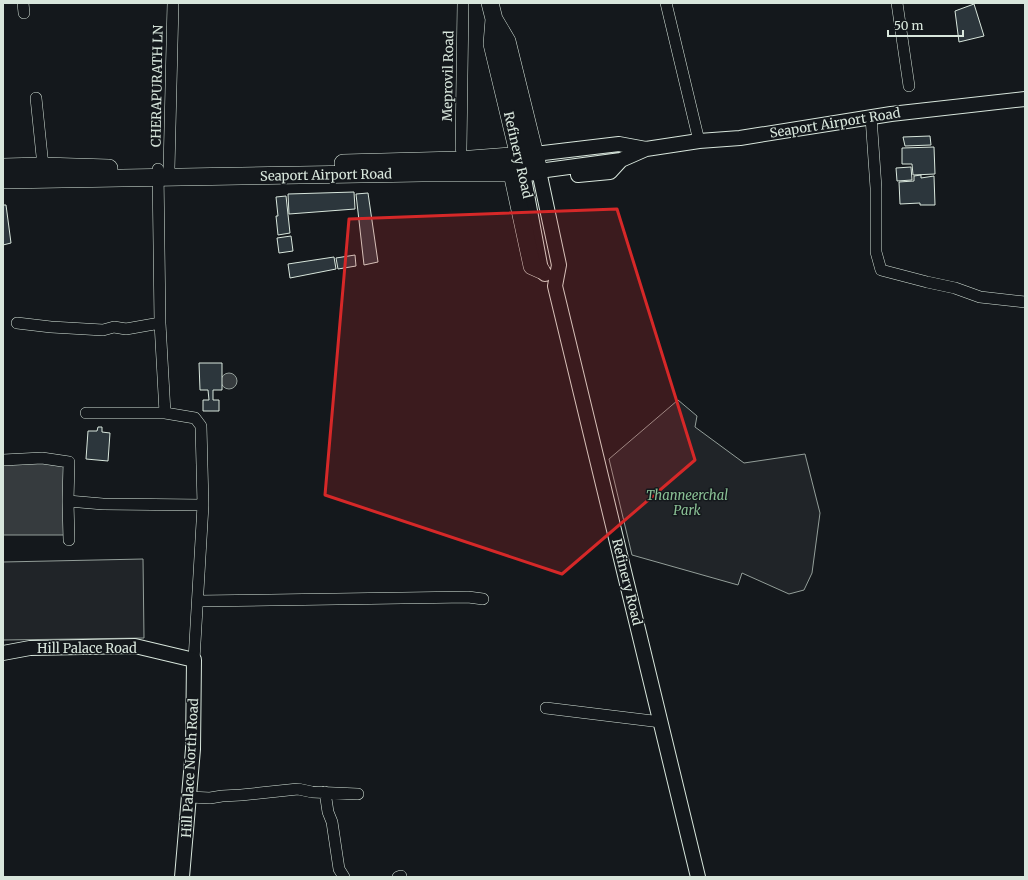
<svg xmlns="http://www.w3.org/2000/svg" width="1028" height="880" font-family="Merriweather,serif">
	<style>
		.green { fill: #202428; stroke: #939e99 }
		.water { fill: #363b3e; stroke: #939e99 }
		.building { fill: #2c363c; stroke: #d8e6dc }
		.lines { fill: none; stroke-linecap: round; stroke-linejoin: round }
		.minor-casing { stroke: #d8e6dc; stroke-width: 12 }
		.major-casing { stroke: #d8e6dc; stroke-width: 16 }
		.highway-casing { stroke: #d8e6dc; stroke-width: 18 }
		.minor { stroke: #14181c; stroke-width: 11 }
		.major { stroke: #14181c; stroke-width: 14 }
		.highway { stroke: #14181c; stroke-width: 17 }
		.marked { fill: #d62828; fill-opacity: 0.2; stroke: #d62828; stroke-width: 3; stroke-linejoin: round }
		.labels { text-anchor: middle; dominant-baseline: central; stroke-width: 3; stroke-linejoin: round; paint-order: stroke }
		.street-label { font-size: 13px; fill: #d8e6dc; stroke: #14181c }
		.park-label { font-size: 13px; font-style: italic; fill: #8ac095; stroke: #14181c }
	</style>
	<rect width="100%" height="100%" fill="#14181c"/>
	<path class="green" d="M 678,400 L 697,416 L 695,427 L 744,463 L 805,454 L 820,513 L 812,573 L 804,590 L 789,594 L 742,573 L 738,585 L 632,555 L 609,459 Z
		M 143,559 L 144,638 L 3,640 L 3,562 Z"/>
	<path class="water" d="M221 381a8 8 0 1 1 16 0a8 8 0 1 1-16 0Z
		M 3,458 L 64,464 L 68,535 L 3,535 Z"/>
	<path class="building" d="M 974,4 L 984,36 L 959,42 L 955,11 Z
		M 930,136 L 931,145 L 905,146 L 903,137 Z
		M 934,147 L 935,174 L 913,175 L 912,164 L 902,164 L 902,148 Z
		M 911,167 L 912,180 L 897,181 L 896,168 Z
		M 921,175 L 921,178 L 934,176 L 935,205 L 920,205 L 920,203 L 900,204 L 899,182 L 914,181 L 914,176 Z
		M 354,192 L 355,209 L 289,214 L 288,194 Z
		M 368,193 L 378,262 L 364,265 L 356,194 Z
		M 286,196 L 290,233 L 278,235 L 276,216 L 278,216 L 276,197 Z
		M 3,205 L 6,205 L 11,243 L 3,245 Z
		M 291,236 L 293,251 L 279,253 L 277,238 Z
		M 355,255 L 356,266 L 338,269 L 336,258 Z
		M 334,257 L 336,269 L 290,278 L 288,264 Z
		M 199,363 L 222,363 L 222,390 L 213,390 L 213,400 L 219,400 L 219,411 L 203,411 L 203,400 L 209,400 L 208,390 L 200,390 Z
		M 98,427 L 102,427 L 102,432 L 110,433 L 108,461 L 86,459 L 88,431 L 97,431 Z"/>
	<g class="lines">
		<g class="minor-casing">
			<path id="minor" d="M 23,3 L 24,13
				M 666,3 L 699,141
				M 897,3 L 909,86
				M 36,98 L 43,166
				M 871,117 L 876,188 L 876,252 L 881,270 L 927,282 L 955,288 L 980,297 L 1025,302
				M 461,149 L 463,3
				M 158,169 L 160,323 L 165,413 L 195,418 L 201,426 L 203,505 L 194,660
				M 169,169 L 173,3
				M 17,323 L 51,327 L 103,330 L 114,327 L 126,329 L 160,323
				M 86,413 L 165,413
				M 3,460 L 42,458 L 69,462 L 68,501 L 103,504 L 203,505
				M 68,501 L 69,540
				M 198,601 L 468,597 L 483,599
				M 546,708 L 661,722
				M 325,792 L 328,812 L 332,822 L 339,869 L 344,877
				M 189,797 L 210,798 L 222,796 L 241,795 L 298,789 L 312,792 L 358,794
				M 398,877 L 401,876"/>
		</g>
		<g class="major-casing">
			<path id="major" d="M 535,154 L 619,144 L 646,149
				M 523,173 L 541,270 L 545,274
				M 578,175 L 610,172 L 621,160
				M 3,653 L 30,648 L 135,646 L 194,660 L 193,749 L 182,877
				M 698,877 L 555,286 L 559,265 L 539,171 L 621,160 L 646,149 L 699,141 L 740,138 L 891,114 L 1025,99"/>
		</g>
		<g class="highway-casing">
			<path id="highway" d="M 494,19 L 492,44 L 521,165
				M 343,163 L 458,160 L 535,154
				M 3,167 L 43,166 L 109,168
				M 512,173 L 532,266 L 541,270
				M 3,180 L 422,173 L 523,173 L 539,171 L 507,41 L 494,19 L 490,3"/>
		</g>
		<use href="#minor" class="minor"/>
		<use href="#major" class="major"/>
		<use href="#highway" class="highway"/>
	</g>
	<path class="marked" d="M 617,209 L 695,460 L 562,574 L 325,495 L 349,219 Z"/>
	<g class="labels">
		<g class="street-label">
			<text transform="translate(448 76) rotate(-89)">Meprovil Road</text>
			<text transform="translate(157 86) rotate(-89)">CHERAPURATH LN</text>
			<text transform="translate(835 123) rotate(-9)">Seaport Airport Road</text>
			<text transform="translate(518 155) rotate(77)">Refinery Road</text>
			<text transform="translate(326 175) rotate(-1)">Seaport Airport Road</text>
			<text transform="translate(627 582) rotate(76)">Refinery Road</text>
			<text x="87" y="648">Hill Palace Road</text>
			<text transform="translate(190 768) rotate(-87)">Hill Palace North Road</text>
		</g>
		<g class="park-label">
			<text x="687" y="495">Thanneerchal<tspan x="687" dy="15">Park</tspan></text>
		</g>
	</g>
	<rect width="1028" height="880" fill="none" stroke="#d8e6dc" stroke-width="8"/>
	<path d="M888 30v6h75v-6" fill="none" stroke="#d8e6dc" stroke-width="2"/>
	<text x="894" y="30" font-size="12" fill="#d8e6dc" stroke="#14181c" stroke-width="3" paint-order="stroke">50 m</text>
</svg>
